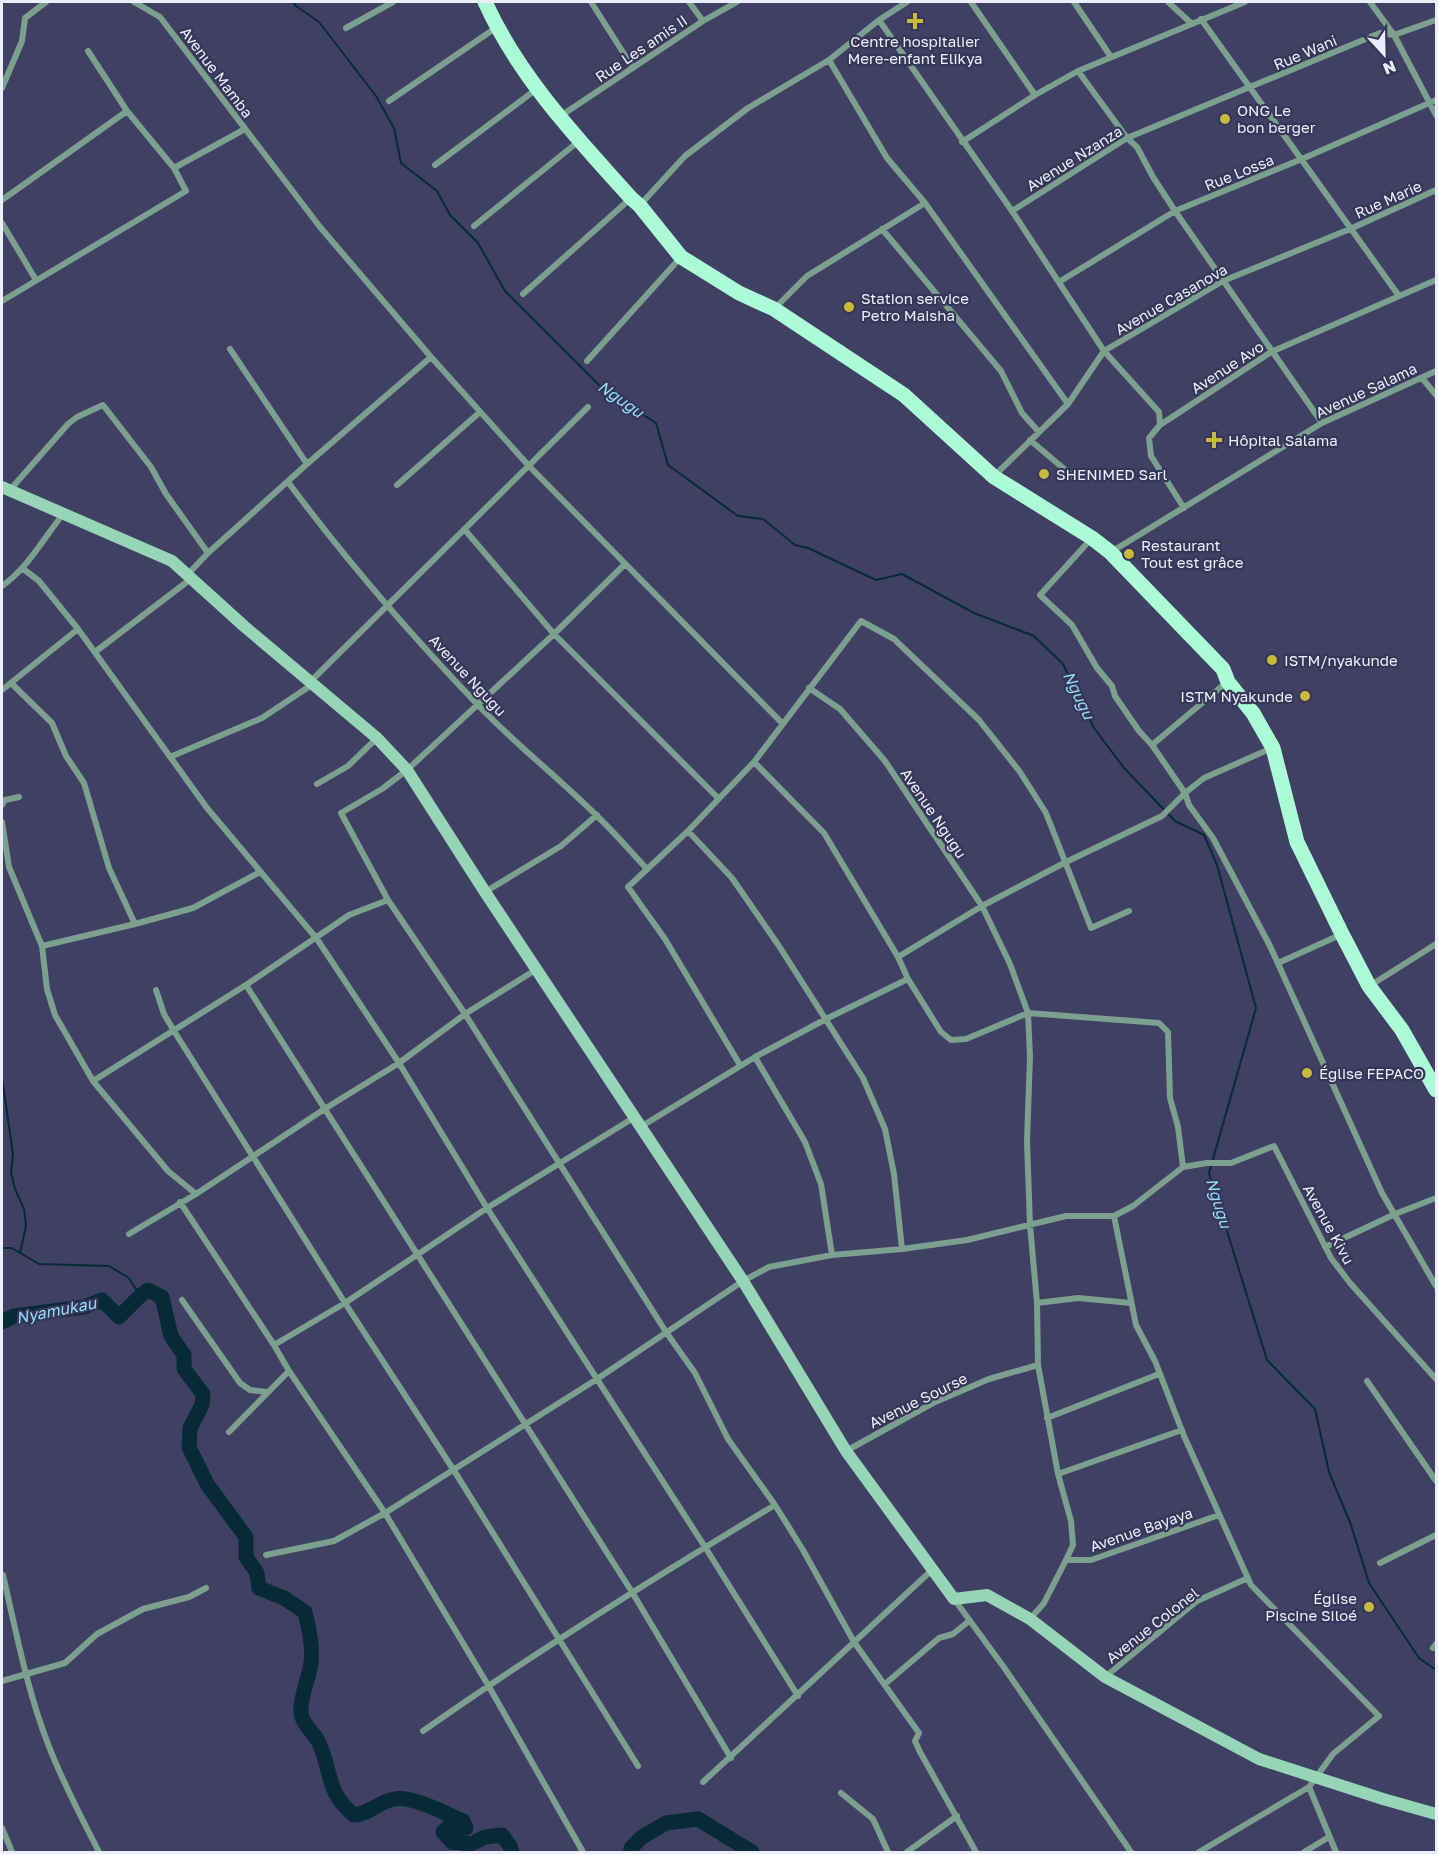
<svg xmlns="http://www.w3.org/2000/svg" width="1438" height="1854" font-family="'Golos Text',sans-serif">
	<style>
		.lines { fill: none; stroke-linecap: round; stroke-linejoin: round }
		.stream { stroke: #062b36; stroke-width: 2 }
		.river { stroke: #062b36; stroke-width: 15 }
		.street { stroke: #7ba18e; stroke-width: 6 }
		.secondary { stroke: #97d5b7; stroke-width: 12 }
		.primary { stroke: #abfcd6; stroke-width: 15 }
		.poi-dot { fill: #c8bb3b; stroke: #363659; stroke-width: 2 }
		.labels { text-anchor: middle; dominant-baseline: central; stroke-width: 4.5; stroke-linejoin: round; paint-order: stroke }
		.poi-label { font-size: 15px; fill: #edeefc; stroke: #363659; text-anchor: start }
		.street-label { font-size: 15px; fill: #edeefc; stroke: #363659 }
		.water-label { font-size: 16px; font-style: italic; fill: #91defa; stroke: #363659 }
	</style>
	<rect width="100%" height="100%" fill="#404064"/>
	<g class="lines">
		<path class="stream" d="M 293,2 L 296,6 L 319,22 L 376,96 L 394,128 L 401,163 L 437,191 L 450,215 L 478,243 L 505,291 L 604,390 L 656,423 L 668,465 L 738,516 L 763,519 L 795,545 L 808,548 L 876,580 L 902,574 L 974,613 L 1034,636 L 1063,664 L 1094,728 L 1124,768 L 1175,821 L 1204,835 L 1217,865 L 1256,1008 L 1209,1173 L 1267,1360 L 1315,1409 L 1329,1472 L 1351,1525 L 1369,1583 L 1419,1658 L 1436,1670
			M 2,1078 L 13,1154 L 11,1172 L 15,1189 L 24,1209 L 26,1226 L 20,1253
			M 2,1248 L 12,1248 L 39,1264 L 109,1266 L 129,1278 L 140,1296"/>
		<path class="river" d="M 2,1322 L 14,1316 L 84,1307 L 102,1300 L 119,1317 L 140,1296 L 148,1290 L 162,1297 L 171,1336 L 184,1355 L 184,1369 L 203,1394 L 202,1405 L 190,1428 L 189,1447 L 207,1484 L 246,1537 L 246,1557 L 257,1573 L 259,1588 L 284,1598 L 305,1612 C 309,1629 313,1646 311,1663 C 309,1678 301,1694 301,1709 C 300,1723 312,1730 318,1741 C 332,1769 325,1792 354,1815 C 370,1814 378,1802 394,1799 C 412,1795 446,1814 463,1821 L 466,1828 L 447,1828 L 443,1832 L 452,1842 L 471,1844 L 485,1837 L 502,1835 L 510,1846 L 512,1852
			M 631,1852 L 631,1848 L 642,1837 L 666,1823 L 698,1819 L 752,1852"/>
		<path class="street" d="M 134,2 L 160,17 L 320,227 L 431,357 L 529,466 L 782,723
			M 591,2 L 633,68
			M 689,2 L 703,21
			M 971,2 L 1035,95
			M 1074,2 L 1111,57
			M 1168,2 L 1191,23
			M 1370,2 L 1394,35 L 1436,115
			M 1201,19 L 1399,296
			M 879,20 L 1012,211 L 1104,351 L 1159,412 L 1160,425
			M 346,28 L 393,2
			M 829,60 L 887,158 L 925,203 L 1068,404
			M 1078,71 L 1127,138 L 1137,147 L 1153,177 L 1175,211 L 1322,423
			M 2,88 L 22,41 L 25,18 L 46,2
			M 389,101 L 497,27
			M 559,117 L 703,21 L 737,2
			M 962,142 L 1035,95 L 1078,71 L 1245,2
			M 435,165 L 538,88
			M 174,168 L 245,129
			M 2,200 L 127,111
			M 640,205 L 685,156 L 748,108 L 829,60 L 879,20 L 907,2
			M 1012,211 L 1127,138 L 1380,33 L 1394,35 L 1436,20
			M 2,223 L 36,280
			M 474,226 L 579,141
			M 882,229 L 1001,371 L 1022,413 L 1038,431
			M 1059,282 L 1175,211 L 1302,159 L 1436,100
			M 523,294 L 630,199
			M 2,301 L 186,191 L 174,168 L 127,111 L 88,51
			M 774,309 L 807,276 L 925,203
			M 230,349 L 307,464
			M 587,361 L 681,257
			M 1422,378 L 1436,395
			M 1030,440 L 1076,479
			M 994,476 L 1068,404 L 1104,351 L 1223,281 L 1350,229 L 1436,190
			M 288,482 C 346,560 410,634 477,704 C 515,744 558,777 597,816 C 615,833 630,851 647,869
			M 397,485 L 480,412
			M 9,491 L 68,424 L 77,417 L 103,405 L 151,467 L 166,494 L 208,553
			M 1184,508 L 1151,456 L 1149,438 L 1160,425 L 1271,352 L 1436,280
			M 465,530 L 554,634 L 718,798
			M 1111,552 L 1322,423 L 1436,371
			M 625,564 L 554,634 L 407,770 L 382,789 L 341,813 L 388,900 L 465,1014 L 666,1332 L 695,1373 L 728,1439 L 775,1505 L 803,1550 L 854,1642 L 919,1733 L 915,1741 L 920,1752 L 976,1852
			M 22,568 L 39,581 L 78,629 L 207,808 L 317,939 L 399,1063 L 487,1208 L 705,1547 L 798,1696
			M 188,574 L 208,553 L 307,464 L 431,357
			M 2,586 C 27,569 44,538 63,514
			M 95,652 L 192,578
			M 310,682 L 588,407
			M 11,683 L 52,723 L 66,756 L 84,783 L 109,868 L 135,924
			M 809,688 L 840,709 L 885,761 L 982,906 L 1010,964 L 1028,1013 L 1030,1056 L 1027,1141 L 1030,1225 L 1037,1303 L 1038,1365 L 1058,1474 L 1071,1521 L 1073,1545 L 1066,1560
			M 2,690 L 78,629
			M 1152,745 L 1227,682
			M 1272,748 L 1204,778 L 1185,793 L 1189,805 L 1213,838 L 1270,946 L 1382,1193 L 1436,1286
			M 170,757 L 262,718 L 313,684
			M 754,762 L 824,833 L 898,957 L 908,979 L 941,1032 L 951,1040 L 966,1039 L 1028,1013 L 1159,1023 L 1168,1032 L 1170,1098 L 1178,1127 L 1183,1167
			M 317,784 L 348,766 L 377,738
			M 2,805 L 5,800 L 19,797
			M 2,822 L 9,867 L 42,946 L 47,989 L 55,1015 L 93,1081 L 168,1171 L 196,1194
			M 688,831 L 732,878 L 779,946 L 863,1078 L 885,1129 L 894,1174 L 902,1249
			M 485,892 L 561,846 L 597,815
			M 42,946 L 135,924 L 193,908 L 260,872
			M 898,957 L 982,906 L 1066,862 L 1162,816 L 1185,793 L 1152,745 L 1139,731 L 1115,696 L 1112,686 L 1097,668 L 1072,625 L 1040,595 L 1092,538
			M 1278,963 L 1340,935
			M 246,985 L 632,1592 L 731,1758
			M 1371,985 L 1436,944
			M 156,990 L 164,1014 L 174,1031 L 345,1303 L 453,1469 L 638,1766
			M 755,1057 L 805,1142 L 821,1184 L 832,1255
			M 740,1065 L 665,939 L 628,887 L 688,831 L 754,762 L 861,621 L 894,639 L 979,720 L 1020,772 L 1046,813 L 1091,928 L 1129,911
			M 93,1081 L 246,985 L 349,915 L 388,900
			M 642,1126 L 755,1057 L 826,1019 L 908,979
			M 180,1202 L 274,1345 L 289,1371 L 385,1513 L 488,1685 L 583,1852
			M 1114,1216 L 1136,1325 L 1155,1361 L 1184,1436 L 1251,1585 L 1379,1716 L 1333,1754 L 1309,1787 L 1336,1852
			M 129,1234 L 196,1194 L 326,1108 L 399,1063 L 465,1014 L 537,969
			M 1325,1247 L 1395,1214 L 1436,1198
			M 182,1300 L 240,1383 L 250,1390 L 267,1392
			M 1037,1303 L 1078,1298 L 1131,1303
			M 274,1345 L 345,1303 L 487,1208 L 635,1117
			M 1367,1381 L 1436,1481
			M 1047,1418 L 1159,1374
			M 229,1432 L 289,1371
			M 846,1451 L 933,1403 L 989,1379 L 1038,1365
			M 1058,1474 L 1182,1430
			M 266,1555 L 334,1541 L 385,1513 L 597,1379 L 743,1281 L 769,1267 L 832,1255 L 902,1249 L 967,1240 L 1066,1216 L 1114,1216 L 1133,1206 L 1183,1167 L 1207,1163 L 1231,1163 L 1274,1146 L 1331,1258 L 1350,1283 L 1436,1379
			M 1380,1563 L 1436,1535
			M 3,1575 C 16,1631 27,1690 48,1744 C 62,1781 81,1817 99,1852
			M 954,1599 L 1003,1666 L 1131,1852
			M 1030,1619 L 1044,1603 L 1066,1560 L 1091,1560 L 1219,1515
			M 1433,1648 L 1436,1644
			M 1105,1677 L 1197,1601 L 1248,1578
			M 2,1681 L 65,1663 L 97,1634 L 143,1609 L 189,1597 L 206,1588
			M 885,1684 L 939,1638 L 953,1634 L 969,1621
			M 423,1731 C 537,1651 655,1577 775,1505
			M 703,1782 L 932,1570
			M 841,1793 L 873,1819 L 888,1852
			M 2,1828 L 12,1852
			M 907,1852 L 957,1816
			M 1199,1852 L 1309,1787
			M 1304,1852 L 1329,1837"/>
		<path class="secondary" d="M 2,487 L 172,561 L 245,627 L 377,738 L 407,770 L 485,892 L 743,1281 L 846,1451 L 954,1599 L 987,1595 L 1030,1619 L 1105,1677 L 1259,1759 L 1383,1799 L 1436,1814"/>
		<path class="primary" d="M 485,2 C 519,77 577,138 631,198 L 640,206 L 681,257 L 739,293 L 774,309 L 904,395 L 994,477 L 1092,538 L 1110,552 L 1223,669 L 1228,682 L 1253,713 L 1273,748 L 1297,842 L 1342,934 L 1369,986 L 1402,1030 L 1436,1090"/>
	</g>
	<g class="poi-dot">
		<path d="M912 12h6v6h6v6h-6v6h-6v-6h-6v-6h6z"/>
		<circle cx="1225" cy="119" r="6"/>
		<circle cx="849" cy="307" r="6"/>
		<path d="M1211 431h6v6h6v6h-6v6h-6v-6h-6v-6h6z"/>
		<circle cx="1044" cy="474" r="6"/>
		<circle cx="1129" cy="554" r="6"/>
		<circle cx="1272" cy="660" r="6"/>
		<circle cx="1305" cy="696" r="6"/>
		<circle cx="1307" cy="1073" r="6"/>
		<circle cx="1369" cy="1607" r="6"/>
	</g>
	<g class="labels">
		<g class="poi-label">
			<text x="915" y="41" text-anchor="middle">Centre hospitalier<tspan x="915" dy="17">Mere-enfant Elikya</tspan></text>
			<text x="1237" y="110">ONG Le<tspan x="1237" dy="17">bon berger</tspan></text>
			<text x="861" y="298">Station service<tspan x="861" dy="17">Petro Maisha</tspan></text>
			<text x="1228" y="440">Hôpital Salama</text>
			<text x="1056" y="474">SHENIMED Sarl</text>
			<text x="1141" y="545">Restaurant<tspan x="1141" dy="17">Tout est grâce</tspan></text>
			<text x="1284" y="660">ISTM/nyakunde</text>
			<text x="1293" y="696" text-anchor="end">ISTM Nyakunde</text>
			<text x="1319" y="1073">Église FEPACO</text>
			<text x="1357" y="1598" text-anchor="end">Église<tspan x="1357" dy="17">Piscine Siloé</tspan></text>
		</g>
		<g class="street-label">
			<text transform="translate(641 48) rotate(-34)">Rue Les amis II</text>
			<text transform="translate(1305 52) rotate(-23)">Rue Wani</text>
			<text transform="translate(217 72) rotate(53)">Avenue Mamba</text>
			<text transform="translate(1074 158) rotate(-32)">Avenue Nzanza</text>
			<text transform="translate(1239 172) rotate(-22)">Rue Lossa</text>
			<text transform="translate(1388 199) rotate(-24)">Rue Marie</text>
			<text transform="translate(1171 299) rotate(-30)">Avenue Casanova</text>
			<text transform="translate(1227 367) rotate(-33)">Avenue Avo</text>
			<text transform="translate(1366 390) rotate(-25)">Avenue Salama</text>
			<text transform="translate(468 675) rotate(47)">Avenue Ngugu</text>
			<text transform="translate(934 813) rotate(56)">Avenue Ngugu</text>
			<text transform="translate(1329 1224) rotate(61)">Avenue Kivu</text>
			<text transform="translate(918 1400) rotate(-26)">Avenue Sourse</text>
			<text transform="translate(1141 1529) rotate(-19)">Avenue Bayaya</text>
			<text transform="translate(1152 1625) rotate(-38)">Avenue Colonel</text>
		</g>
		<g class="water-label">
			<text transform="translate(621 399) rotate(35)">Ngugu</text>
			<text transform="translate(1079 695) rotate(64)">Ngugu</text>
			<text transform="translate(1219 1203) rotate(73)">Ngugu</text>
			<text transform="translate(56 1310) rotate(-11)">Nyamukau</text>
		</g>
	</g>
	<rect width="1438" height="1854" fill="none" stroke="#edeefc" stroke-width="6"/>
	<g transform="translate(1384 54) rotate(158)" stroke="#363659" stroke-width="4.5" paint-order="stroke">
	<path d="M0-4.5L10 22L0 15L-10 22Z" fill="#edeefc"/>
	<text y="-9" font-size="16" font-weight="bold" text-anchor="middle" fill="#edeefc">N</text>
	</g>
</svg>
